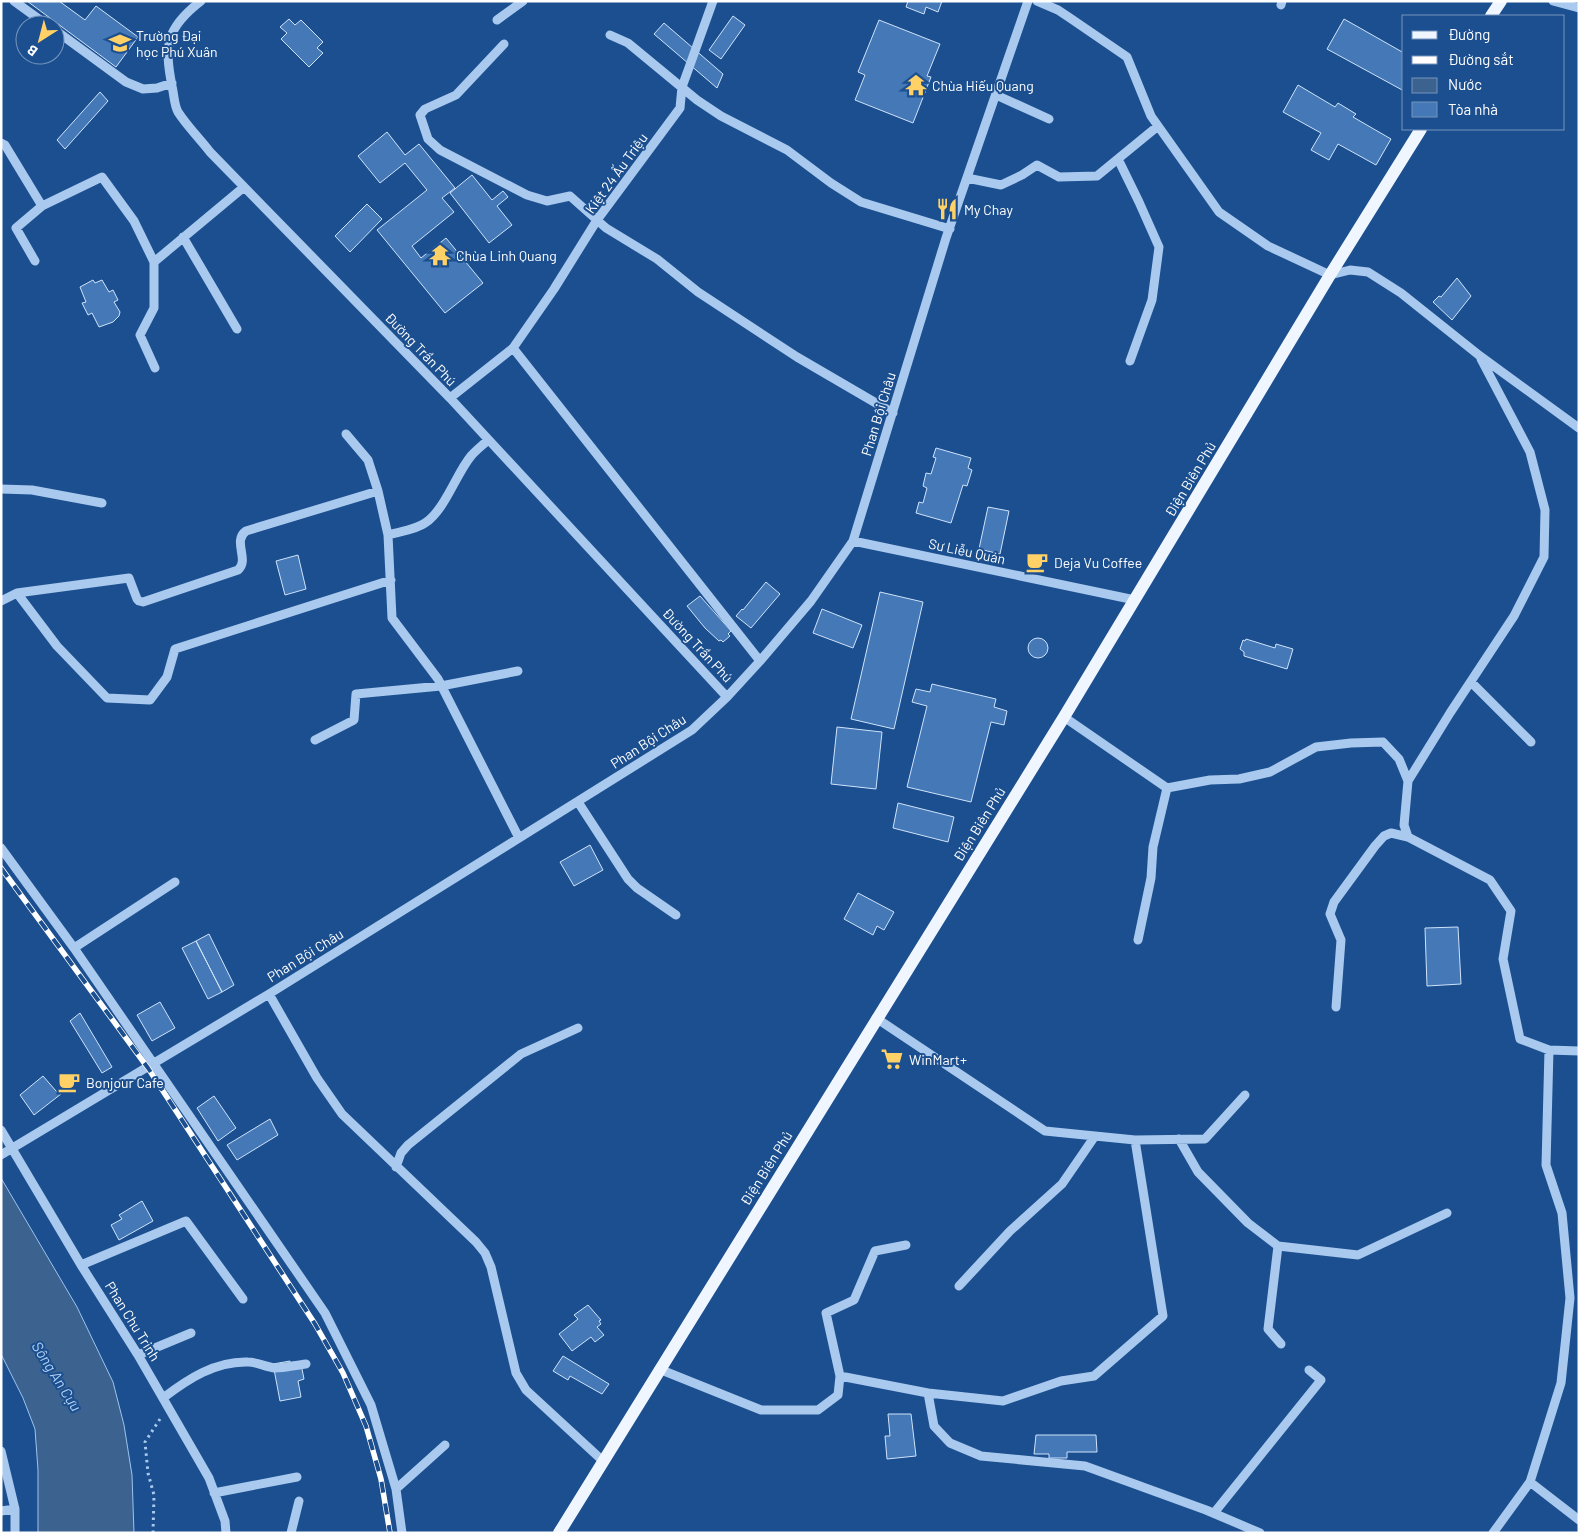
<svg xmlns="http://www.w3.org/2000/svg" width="1580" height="1534" font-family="Barlow,sans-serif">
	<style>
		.water { fill: #3c6290; stroke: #9cc4f0 }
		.building { fill: #4478b7; stroke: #cfe3fa }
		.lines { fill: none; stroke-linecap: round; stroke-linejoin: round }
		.path { stroke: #a9c9ee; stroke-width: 3; stroke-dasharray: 2.5 4; stroke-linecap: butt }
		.minor { stroke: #a9c9ee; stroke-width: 9 }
		.major { stroke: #f0f6ff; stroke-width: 12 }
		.rail-casing { stroke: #fff; stroke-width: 5.5 }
		.rail { stroke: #1b4f8f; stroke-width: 4; stroke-dasharray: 11; stroke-linecap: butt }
		.labels { text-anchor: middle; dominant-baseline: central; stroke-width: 4; stroke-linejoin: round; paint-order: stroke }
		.poi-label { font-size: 14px; fill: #fff; stroke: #1b4f8f; text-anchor: start }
		.street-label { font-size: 14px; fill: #fff; stroke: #1b4f8f }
		.water-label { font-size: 15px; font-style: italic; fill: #b5d3f5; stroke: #1b4f8f }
	</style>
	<rect width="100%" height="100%" fill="#1b4f8f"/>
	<path class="water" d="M 1,1178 L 77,1307 L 113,1382 L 124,1425 L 132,1475 L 134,1533 L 38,1533 L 38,1470 L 35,1429 L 23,1398 L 1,1354 Z"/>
	<path class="building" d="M 27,1 L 59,1 L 85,20 L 96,6 L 138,37 L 116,67 Z
		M 908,1 L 942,1 L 938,12 L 926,7 L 924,14 L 906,7 Z
		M 733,16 L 745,25 L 721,59 L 709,50 Z
		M 289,19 L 295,25 L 301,20 L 323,42 L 317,48 L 323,53 L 309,67 L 281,39 L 287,33 L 280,27 Z
		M 1344,19 L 1404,53 L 1404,91 L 1327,49 Z
		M 879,20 L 940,44 L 927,76 L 931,77 L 913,123 L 855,100 L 865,75 L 858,72 Z
		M 664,23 L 723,74 L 717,88 L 654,34 Z
		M 1298,85 L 1335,107 L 1338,103 L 1356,114 L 1353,117 L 1391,139 L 1376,165 L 1338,144 L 1329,160 L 1311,150 L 1321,133 L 1283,112 Z
		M 100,92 L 108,101 L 65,149 L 57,140 Z
		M 387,132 L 405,155 L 419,144 L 455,188 L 442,198 L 454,212 L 412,246 L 421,258 L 446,238 L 483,283 L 445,313 L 377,230 L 427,190 L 405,163 L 380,183 L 358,156 Z
		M 472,175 L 492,200 L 503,191 L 508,197 L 497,206 L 512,225 L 489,243 L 450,193 Z
		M 367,204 L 382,219 L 350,252 L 335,236 Z
		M 1457,278 L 1471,296 L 1452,320 L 1433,302 L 1439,296 L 1441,297 Z
		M 93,280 L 95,283 L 102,280 L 109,292 L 113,290 L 118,300 L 114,302 L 120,312 L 119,316 L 113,322 L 99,327 L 92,313 L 88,315 L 82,303 L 86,302 L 80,287 Z
		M 936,448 L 971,458 L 968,468 L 972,470 L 967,486 L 963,485 L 951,523 L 916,513 L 919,502 L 923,503 L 927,488 L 923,486 L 926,473 L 931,474 L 936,458 L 933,457 Z
		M 988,507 L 1009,511 L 1000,554 L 979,549 Z
		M 298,555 L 306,589 L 285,595 L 276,561 Z
		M 766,582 L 780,594 L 751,628 L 736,616 L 742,609 L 743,610 Z
		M 880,592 L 923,602 L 894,729 L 851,719 Z
		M 700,596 L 731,631 L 728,634 L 730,636 L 723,642 L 721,640 L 719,641 L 705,628 L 687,606 Z
		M 822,609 L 862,625 L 853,648 L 813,633 Z
		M1028 648a10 10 0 1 1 20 0a10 10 0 1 1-20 0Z
		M 1246,639 L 1275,648 L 1276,644 L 1293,649 L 1287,669 L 1244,656 L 1244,652 L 1240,649 L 1243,640 L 1245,641 Z
		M 932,684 L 996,699 L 994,707 L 1007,711 L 1004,725 L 991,722 L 971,802 L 907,787 L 927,706 L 912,702 L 916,689 L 930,692 Z
		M 837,727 L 882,732 L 876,789 L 831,784 Z
		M 898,803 L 954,817 L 948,842 L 893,828 Z
		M 590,845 L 603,870 L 574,886 L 560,862 Z
		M 858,893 L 894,912 L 884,930 L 877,926 L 873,935 L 844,919 Z
		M 1458,927 L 1461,984 L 1427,986 L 1425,928 Z
		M 209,934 L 234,985 L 222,992 L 196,941 Z
		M 196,941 L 222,992 L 208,999 L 182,948 Z
		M 160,1002 L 175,1028 L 152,1041 L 137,1015 Z
		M 80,1013 L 112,1067 L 102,1073 L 70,1021 Z
		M 43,1076 L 56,1091 L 61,1094 L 34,1115 L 20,1095 Z
		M 214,1096 L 236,1128 L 218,1141 L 197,1108 Z
		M 270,1119 L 278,1135 L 237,1160 L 227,1145 Z
		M 142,1201 L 153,1221 L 119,1240 L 111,1225 L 122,1219 L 119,1215 Z
		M 588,1305 L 601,1320 L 599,1321 L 601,1324 L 597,1327 L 604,1335 L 595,1342 L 591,1337 L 572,1351 L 559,1334 L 578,1319 L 574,1315 Z
		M 563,1356 L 609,1384 L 602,1394 L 570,1376 L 568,1380 L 553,1371 Z
		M 290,1361 L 291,1366 L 301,1364 L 304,1379 L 298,1381 L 301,1397 L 280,1401 L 273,1364 Z
		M 888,1414 L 911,1414 L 916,1456 L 887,1459 L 885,1436 L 890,1436 Z
		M 1036,1435 L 1096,1435 L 1097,1452 L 1067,1452 L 1067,1458 L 1049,1458 L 1049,1454 L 1034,1454 Z"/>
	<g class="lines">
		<path class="path" d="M 153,1533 L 154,1495 L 148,1473 L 145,1442 L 160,1419"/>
		<path class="minor" d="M 14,1 L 47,25
			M 201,1 C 166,28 164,45 172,86 C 174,94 174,105 178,112 C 187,126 200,139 210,152 L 450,398 L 727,697
			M 1037,1 L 1058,10 L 1070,18 L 1127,57 L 1151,116 L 1219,212 L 1268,246 L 1330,275 L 1350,270 L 1368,272 L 1401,293 L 1480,356 L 1579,428
			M 1553,1 L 1579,8
			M 1281,5 L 1282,1
			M 497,20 L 523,1
			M 55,30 L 126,82 L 143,89 L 157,88 L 172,83
			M 610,35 L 628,43 L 697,100 L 721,116 L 787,150 L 831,183 L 861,202 L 950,229
			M 504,44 L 456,95 L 425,109 L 420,115 L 428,139 L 440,150 L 527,195 L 547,201 L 570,196 L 606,228 L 657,259 L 698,292 L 797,357 L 893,413
			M 996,95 L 1049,119
			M 1,143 L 5,145 L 42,206
			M 1118,159 L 1139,202 L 1159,247 L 1152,300 L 1130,361
			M 967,178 L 1001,185 L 1022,175 L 1037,165 L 1059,177 L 1097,176 L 1158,126
			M 183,237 L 237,329
			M 35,261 L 16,228 L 42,206 L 102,177 L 134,221 L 154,262 L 154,308 L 140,335 L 155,368
			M 154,262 L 244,187
			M 513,348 L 554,289 L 597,220 L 680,108 L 682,87 L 713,1
			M 450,398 L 513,348 L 760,661
			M 346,434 L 368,460 L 378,491 L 388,535 L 392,618 L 438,679 L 519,838
			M 1,489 L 32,490 L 102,503
			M 388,535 C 401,531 415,530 425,523 C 445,510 456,474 471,456 C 476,450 483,445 488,440
			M 853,541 L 1135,600
			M 17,593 L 57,646 L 107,698 L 150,700 L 167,677 L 175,649 L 391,580
			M 1,601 L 17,593 L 129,578 L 137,599 L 139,601 L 143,602 L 238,570 C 250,560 232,541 246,531 L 378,491
			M 1471,682 L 1531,742
			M 1064,717 L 1167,788 L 1210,780 L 1239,779 L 1270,772 L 1316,747 L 1351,743 L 1383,742 L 1399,759 L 1408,781 L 1404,825 L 1408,837 L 1490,880 L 1511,911 L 1503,959 L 1520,1039 L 1549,1050 L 1579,1051
			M 315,740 L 354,720 L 356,694 L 441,686 L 518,671
			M 1408,781 L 1450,713 L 1514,616 L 1544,557 L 1545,510 L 1530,452 L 1481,359
			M 578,802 L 628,879 L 637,888 L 676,915
			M 1,848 L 74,948 L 325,1313 L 371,1405 L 396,1489 L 402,1533
			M 1138,940 L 1151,878 L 1153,847 L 1167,788
			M 74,948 L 175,882
			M 269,994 L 317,1078 L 342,1114 L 476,1242 L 485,1253 L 491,1267 L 516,1373 L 526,1390 L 603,1461
			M 1336,1007 L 1341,940 L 1330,914 L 1334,902 L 1375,846 L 1384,836 L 1391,833 L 1408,837
			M 876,1018 L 1045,1131 L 1135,1140 L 1205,1139 L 1245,1095
			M 1,1130 L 81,1265 L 138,1355 L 209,1478 L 225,1521 L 226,1533
			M 1179,1139 L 1198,1172 L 1248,1223 L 1278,1246 L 1358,1255 L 1447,1213
			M 1,1155 L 269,994 L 692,730 L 727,697 L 760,661 L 811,601 L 853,541 L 946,238 L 1028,1
			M 396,1167 L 401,1153 L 408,1145 L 521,1054 L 578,1028
			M 1278,1246 L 1268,1329 L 1281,1344
			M 81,1265 L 186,1221 L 243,1299
			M 959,1286 L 1010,1231 L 1062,1184 L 1095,1136
			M 138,1355 L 191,1333
			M 659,1369 L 761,1410 L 818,1410 L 838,1395 L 840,1376 L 928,1393 L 934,1426 L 950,1443 L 981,1456 L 1085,1466 L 1206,1510 L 1260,1533
			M 840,1376 L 826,1313 L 854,1300 L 875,1251 L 906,1245
			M 928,1393 L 1003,1401 L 1061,1381 L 1094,1376 L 1163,1316 L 1135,1140
			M 163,1398 C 188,1379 215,1361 248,1362 C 257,1362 266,1367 275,1368 C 285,1368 296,1365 306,1364
			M 1,1451 L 15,1509 L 15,1533
			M 1530,1482 L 1561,1383 L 1570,1298 L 1562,1213 L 1546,1165 L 1549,1050
			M 396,1489 L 445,1445
			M 214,1493 L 297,1477
			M 1,1511 L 15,1509
			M 1214,1513 L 1321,1380 L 1309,1370
			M 291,1533 L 299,1501
			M 1493,1533 L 1530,1482 L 1579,1520"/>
		<path class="major" d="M 1491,16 L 1501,1
			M 559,1533 L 1064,717 L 1330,275 L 1421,129"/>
		<g class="rail-casing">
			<path id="rail" d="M 1,868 L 148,1068 L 315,1324 L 343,1373 L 366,1426 L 381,1479 L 390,1533"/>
		</g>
		<use href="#rail" class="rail"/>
	</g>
	<defs>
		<g id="university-bare" transform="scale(1.725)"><path d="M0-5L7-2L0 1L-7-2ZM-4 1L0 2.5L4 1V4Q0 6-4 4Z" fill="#ffd166" stroke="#1b4f8f" stroke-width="2.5" paint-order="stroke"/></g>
		<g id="temple-bare" transform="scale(1.725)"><path d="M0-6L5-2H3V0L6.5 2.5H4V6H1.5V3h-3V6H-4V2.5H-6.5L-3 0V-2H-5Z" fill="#ffd166" stroke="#1b4f8f" stroke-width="2.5" paint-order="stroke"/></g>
		<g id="restaurant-bare" transform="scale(1.725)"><path d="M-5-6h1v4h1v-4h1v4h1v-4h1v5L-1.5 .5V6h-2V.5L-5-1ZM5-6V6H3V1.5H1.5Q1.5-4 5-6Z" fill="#ffd166" stroke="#1b4f8f" stroke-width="2.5" paint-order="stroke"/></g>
		<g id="cafe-bare" transform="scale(1.725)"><path d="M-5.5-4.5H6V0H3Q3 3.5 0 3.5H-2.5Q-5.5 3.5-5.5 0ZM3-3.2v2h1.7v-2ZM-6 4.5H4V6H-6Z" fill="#ffd166" stroke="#1b4f8f" stroke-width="2.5" paint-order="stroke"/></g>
		<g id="supermarket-bare" transform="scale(1.725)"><path d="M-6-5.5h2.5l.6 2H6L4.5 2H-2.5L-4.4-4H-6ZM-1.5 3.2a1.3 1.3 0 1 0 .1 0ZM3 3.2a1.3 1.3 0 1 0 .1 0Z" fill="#ffd166" stroke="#1b4f8f" stroke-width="2.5" paint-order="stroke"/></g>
	</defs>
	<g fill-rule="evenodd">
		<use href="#university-bare" x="120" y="43"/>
		<use href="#temple-bare" x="916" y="85"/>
		<use href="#restaurant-bare" x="947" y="209"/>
		<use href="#temple-bare" x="440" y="255"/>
		<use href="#cafe-bare" x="1037" y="562"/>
		<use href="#supermarket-bare" x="892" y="1059"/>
		<use href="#cafe-bare" x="69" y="1082"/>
	</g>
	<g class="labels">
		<g class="poi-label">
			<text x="136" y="35">Trường Đại<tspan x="136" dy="16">học Phú Xuân</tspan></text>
			<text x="932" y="85">Chùa Hiếu Quang</text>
			<text x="964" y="209">My Chay</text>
			<text x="456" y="255">Chùa Linh Quang</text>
			<text x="1054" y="562">Deja Vu Coffee</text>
			<text x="909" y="1059">WinMart+</text>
			<text x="86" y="1082">Bonjour Cafe</text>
		</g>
		<g class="street-label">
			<text transform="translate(616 173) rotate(-54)">Kiệt 24 Ấu Triệu</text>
			<text transform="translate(421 349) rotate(46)">Đường Trần Phú</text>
			<text transform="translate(878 414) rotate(-73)">Phan Bội Châu</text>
			<text transform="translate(1190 479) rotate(-59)">Điện Biên Phủ</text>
			<text transform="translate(967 551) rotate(12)">Sư Liễu Quán</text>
			<text transform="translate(698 645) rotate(47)">Đường Trần Phú</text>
			<text transform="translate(648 741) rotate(-33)">Phan Bội Châu</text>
			<text transform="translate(979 824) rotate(-58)">Điện Biên Phủ</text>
			<text transform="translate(305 955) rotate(-32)">Phan Bội Châu</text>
			<text transform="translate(766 1168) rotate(-58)">Điện Biên Phủ</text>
			<text transform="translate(133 1321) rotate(58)">Phan Chu Trinh</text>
		</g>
		<g class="water-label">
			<text transform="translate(57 1376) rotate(58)">Sông An Cựu</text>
		</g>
	</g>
	<rect width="1580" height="1534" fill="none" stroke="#ffffff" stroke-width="5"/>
	<rect x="1402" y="15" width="162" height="115" fill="#1b4f8f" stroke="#7695bc"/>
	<rect x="1412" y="31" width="25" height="8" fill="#f0f6ff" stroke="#7695bc"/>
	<text x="1448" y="40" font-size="15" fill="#ffffff">Đường</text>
	<rect x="1412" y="56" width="25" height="8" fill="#ffffff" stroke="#7695bc"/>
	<text x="1448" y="65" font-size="15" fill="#ffffff">Đường sắt</text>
	<rect x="1412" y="78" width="25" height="15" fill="#3c6290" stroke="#7695bc"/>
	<text x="1448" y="90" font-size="15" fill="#ffffff">Nước</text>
	<rect x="1412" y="102" width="25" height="15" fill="#4478b7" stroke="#7695bc"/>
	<text x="1448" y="115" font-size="15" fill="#ffffff">Tòa nhà</text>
	<g transform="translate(40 40) rotate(216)"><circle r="24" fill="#1b4f8f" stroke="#7695bc"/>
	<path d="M0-4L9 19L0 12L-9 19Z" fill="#ffd166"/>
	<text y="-8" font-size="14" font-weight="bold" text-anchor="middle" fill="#ffffff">B</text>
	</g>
</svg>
